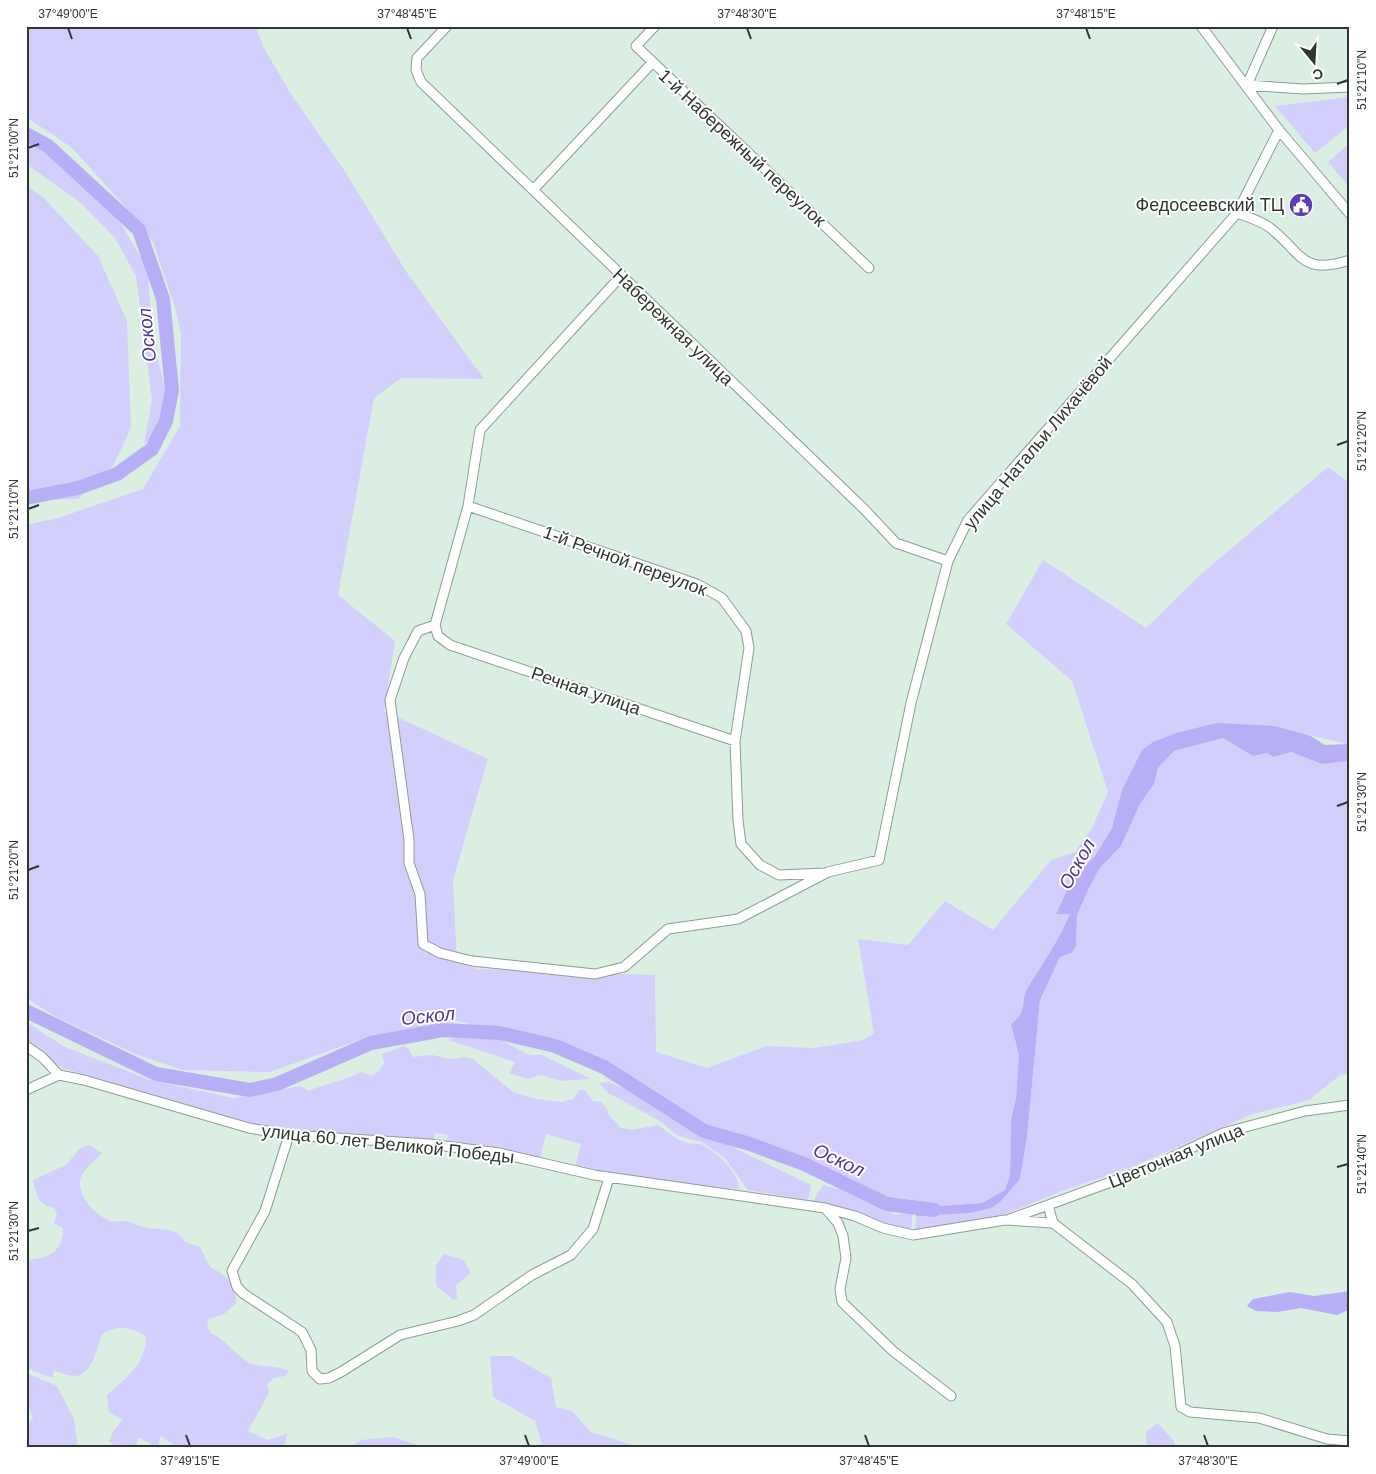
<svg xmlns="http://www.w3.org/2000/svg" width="1376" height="1474" font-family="Arial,sans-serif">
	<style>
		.green { fill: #d3cffd }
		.water { fill: #b7aff5 }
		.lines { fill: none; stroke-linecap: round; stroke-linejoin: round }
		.river { stroke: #b7aff5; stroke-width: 14 }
		.minor-casing { stroke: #8c9e92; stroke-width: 11 }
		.minor { stroke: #fff; stroke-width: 9 }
		.ticks { fill: none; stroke: #303732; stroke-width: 2 }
		.labels { text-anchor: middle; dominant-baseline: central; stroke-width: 4; stroke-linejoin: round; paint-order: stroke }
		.street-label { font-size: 18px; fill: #303732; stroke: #fff }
		.poi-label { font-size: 18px; fill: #303732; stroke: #fff; text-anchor: end }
		.water-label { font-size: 19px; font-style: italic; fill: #4e3699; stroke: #fff }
		.neatline { fill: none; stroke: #303732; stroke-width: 2 }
		.ticks-label { font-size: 12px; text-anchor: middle; fill: #303732 }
	</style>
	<rect width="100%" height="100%" fill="#dbeee2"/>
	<path class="green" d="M 26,26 L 255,26 L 265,50 L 291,94 L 346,173 L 407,273 L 484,379 L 401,378 L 374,398 L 338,595 L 395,641 L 384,711 L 488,759 L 453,880 L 457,963 L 478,969 L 655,975 L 656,1052 L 707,1068 L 767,1046 L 814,1048 L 863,1040 L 874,1033 L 858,939 L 908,945 L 945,901 L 993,930 L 1051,860 L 1075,852 L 1092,828 L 1108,792 L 1072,681 L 1006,624 L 1043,560 L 1146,628 L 1201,574 L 1328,467 L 1350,483 L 1350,745 L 1275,726 L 1176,733 L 1122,790 L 1112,828 L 1095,856 L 1072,879 L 1056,914 L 1071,913 C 1059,940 1043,962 1028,987 C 1019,1003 1029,1010 1011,1024 L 1019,1055 L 1016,1098 L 1011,1120 L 1010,1175 L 1005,1190 L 982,1203 L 940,1206 L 917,1203 L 887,1204 L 804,1164 L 750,1144 L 704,1131 L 604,1067 L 555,1046 L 458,1021 L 359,1040 L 270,1072 L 183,1070 L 138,1055 L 58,1018 L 26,998 L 26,525 L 58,518 L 143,489 L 180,426 L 181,334 L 175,307 L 153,242 L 122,203 L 71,147 L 26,117 Z
		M 1350,97 L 1350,125 L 1315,153 L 1275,106 Z
		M 26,139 L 37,144 L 73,174 L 121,224 L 147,267 L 153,338 L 166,393 L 160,428 L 144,445 L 152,399 L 136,276 L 115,238 L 81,203 L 26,164 Z
		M 1350,143 L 1350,188 L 1328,162 Z
		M 26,186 L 43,197 L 98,256 L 127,321 L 131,428 L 113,466 L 78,499 L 42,500 L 26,506 Z
		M 1223,738 L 1253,756 L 1267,753 L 1273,757 L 1291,752 L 1322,764 L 1350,761 L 1350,1074 L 1340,1075 L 1309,1100 L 1253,1114 L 1132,1167 L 1067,1189 L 983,1223 L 915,1232 L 916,1216 L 970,1213 L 992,1208 L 1020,1179 L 1027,1137 L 1040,1000 L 1060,957 L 1073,953 L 1076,945 L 1077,915 L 1089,888 L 1099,869 L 1121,846 L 1140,804 L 1154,784 L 1158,768 L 1174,751 Z
		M 26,1022 L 65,1047 L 150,1080 L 233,1098 L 301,1086 L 308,1091 C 325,1084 344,1081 361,1072 L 372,1076 L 378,1072 L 384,1063 L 382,1054 L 404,1046 L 409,1049 L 413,1057 L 432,1055 L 451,1059 L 465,1057 L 473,1059 L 513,1092 L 537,1099 L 561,1102 L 573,1099 L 579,1090 L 585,1090 L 593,1101 L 601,1102 L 606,1107 L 609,1115 L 621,1128 L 632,1130 L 658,1125 C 666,1130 675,1139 684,1142 C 689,1144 695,1143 700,1144 C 715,1150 740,1173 739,1189 L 702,1186 L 575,1168 L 581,1144 L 546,1134 L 540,1158 L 471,1144 L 447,1142 L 448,1135 L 435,1133 L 434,1141 L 315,1134 L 265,1127 L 62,1068 L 26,1043 Z
		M 461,1034 L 477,1038 L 497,1038 L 529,1055 L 542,1055 L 591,1079 L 561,1081 L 541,1075 L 528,1079 L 509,1073 L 515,1062 L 448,1040 Z
		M 608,1082 L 637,1093 L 702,1132 L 811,1185 L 808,1200 L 748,1190 L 725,1158 L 701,1142 L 678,1136 L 660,1121 L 608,1093 L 599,1083 Z
		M 89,1145 L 102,1153 C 96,1160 87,1166 83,1173 C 72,1191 93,1214 110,1221 C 115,1223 120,1220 125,1221 C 132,1222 137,1226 144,1227 C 159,1231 177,1226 185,1242 L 200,1247 L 210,1267 C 225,1275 238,1284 236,1303 L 224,1314 L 209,1319 L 207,1326 L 212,1334 C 224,1338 236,1356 250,1363 C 259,1368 277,1365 289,1371 L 285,1376 L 274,1378 L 267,1384 L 269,1393 L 248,1431 L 268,1440 L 287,1434 L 284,1448 L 178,1448 L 161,1436 L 157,1448 L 139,1437 L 135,1448 L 117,1448 L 109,1441 L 114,1430 L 123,1420 L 109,1412 L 107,1395 C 124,1381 150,1359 145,1335 C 129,1327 118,1325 102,1334 C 97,1346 93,1376 74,1376 C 68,1376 60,1372 54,1371 L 53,1378 L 26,1368 L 26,1260 C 48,1259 63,1252 63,1228 L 54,1223 L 57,1214 L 54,1208 C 38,1205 37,1195 33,1180 L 66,1165 L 80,1148 Z
		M 823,1185 L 833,1188 L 859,1192 L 895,1215 L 913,1211 L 911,1233 L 812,1203 Z
		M 444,1254 L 464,1260 L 471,1273 L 456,1285 L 457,1298 L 454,1300 L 436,1286 L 436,1265 Z
		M 490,1356 L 512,1356 L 551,1378 L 556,1407 L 572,1411 L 591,1432 L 630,1444 L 628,1448 L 539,1448 L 542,1445 L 535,1421 L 493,1397 Z
		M 26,1373 L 57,1386 L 74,1419 L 78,1448 L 26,1448 L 26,1427 L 33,1418 L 26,1399 Z
		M 1158,1423 L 1174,1441 L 1175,1448 L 1147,1448 L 1146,1432 Z
		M 393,1437 L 427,1448 L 350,1448 L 361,1440 Z"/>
	<path class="water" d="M 1217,723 L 1275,726 L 1309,735 L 1325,745 L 1349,744 L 1350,761 L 1322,764 L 1291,752 L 1273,757 L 1267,753 L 1253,756 L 1223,738 L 1174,751 L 1158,768 L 1154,784 L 1140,804 L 1121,846 L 1099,869 L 1089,888 L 1077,915 L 1076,946 L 1072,953 L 1060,957 L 1040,1000 L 1027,1137 L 1020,1179 L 1002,1200 L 992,1208 L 970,1213 L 916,1216 L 917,1203 L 940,1206 L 982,1203 L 1005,1190 L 1010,1175 L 1011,1120 L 1016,1098 L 1019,1055 L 1011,1024 C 1029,1010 1019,1003 1028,987 C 1043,963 1059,940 1070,914 L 1056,914 L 1072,879 L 1095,856 L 1112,828 L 1122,790 L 1142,750 L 1153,742 L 1176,733 Z
		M 1350,1291 L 1350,1309 L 1337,1315 L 1301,1308 L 1277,1312 L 1256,1311 L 1247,1306 L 1253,1299 L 1290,1292 L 1314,1296 Z"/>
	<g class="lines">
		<path class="river" d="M 26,134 L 48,146 L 139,230 L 163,299 L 172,390 L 166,421 L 152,449 L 117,474 L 78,488 L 26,498
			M 26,1011 L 156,1074 L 250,1090 L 277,1084 L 371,1043 L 443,1030 L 500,1033 L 555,1046 L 604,1067 L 704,1131 L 750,1144 L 804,1164 L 887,1204 L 934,1210"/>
		<g class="minor-casing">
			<path id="minor" d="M 447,26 L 417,58 L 416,70 L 421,82 L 864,509 L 896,543 L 948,561
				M 655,26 L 636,46 L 869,268
				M 1201,26 L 1279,130 L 1350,214
				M 1273,26 L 1247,85 L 1303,89 L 1350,87
				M 533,190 L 652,63
				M 1237,213 C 1248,217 1259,220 1269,227 C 1303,253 1300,276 1350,260
				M 620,277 L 480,430 L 468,506 L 435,625 L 438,636 L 450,645 L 735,741
				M 468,506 L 697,584 L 722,598 L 746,631 L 749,648 L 735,741 L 738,820 L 741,844 L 760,865 L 779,875 L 825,873
				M 435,625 L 418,631 L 404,658 L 390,700 L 409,840 L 409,863 L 420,894 L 423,944 L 440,953 L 472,961 L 595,974 L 624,967 L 668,929 L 738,919 L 828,872 L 879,860 L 911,703 L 948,561 L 968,520 L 1237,213 L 1279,130
				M 26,1046 L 42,1057 L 59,1075 L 84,1080 L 249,1128 L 289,1135 L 430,1144 L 499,1153 L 594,1175 L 825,1208 L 855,1216 L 883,1228 L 913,1235 L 1005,1220 L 1053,1223 L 1132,1284 L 1167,1322 L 1175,1346 L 1181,1407 L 1190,1412 L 1259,1418 L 1327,1439 L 1350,1441
				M 26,1090 L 59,1075
				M 289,1135 L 265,1211 L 232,1271 L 237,1287 L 244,1294 L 302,1332 L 311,1350 L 312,1371 L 320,1379 L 329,1378 L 341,1372 L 400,1335 L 458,1321 L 474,1315 L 532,1275 L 571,1255 L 593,1229 L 609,1178
				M 1048,1205 L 1053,1223
				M 825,1208 L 838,1223 L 843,1236 L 846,1258 L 840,1289 L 842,1302 L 893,1351 L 951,1396
				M 1010,1219 L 1149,1168 L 1223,1133 L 1305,1111 L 1350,1105"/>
		</g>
		<use href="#minor" class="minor"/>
	</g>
	<path class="ticks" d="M 68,28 L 72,39M 407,28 L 411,39M 747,28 L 751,39M 1086,28 L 1090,39M 1337,84 L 1348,80M 28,148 L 39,144M 1337,445 L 1348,441M 28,509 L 39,505M 1337,806 L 1348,802M 28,870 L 39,866M 1337,1167 L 1348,1164M 28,1231 L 39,1228M 186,1435 L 190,1446M 525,1435 L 529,1446M 865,1435 L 869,1446M 1204,1435 L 1208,1446"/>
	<defs>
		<g id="civic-disc" transform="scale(1.25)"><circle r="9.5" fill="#5b3db5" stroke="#fff"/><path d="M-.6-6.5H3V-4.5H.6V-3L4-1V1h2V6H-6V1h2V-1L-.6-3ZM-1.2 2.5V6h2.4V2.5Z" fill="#fff"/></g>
	</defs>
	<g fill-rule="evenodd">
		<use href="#civic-disc" x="1301" y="205"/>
	</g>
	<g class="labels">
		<g class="street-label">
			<text transform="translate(742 148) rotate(43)">1-й Набережный переулок</text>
			<text transform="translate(673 327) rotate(44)">Набережная улица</text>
			<text transform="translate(1038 443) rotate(-50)">улица Натальи Лихачёвой</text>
			<text transform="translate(625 561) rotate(20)">1-й Речной переулок</text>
			<text transform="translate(586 691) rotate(19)">Речная улица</text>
			<text transform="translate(388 1144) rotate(6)">улица 60 лет Великой Победы</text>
			<text transform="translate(1176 1156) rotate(-22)">Цветочная улица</text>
		</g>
		<g class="poi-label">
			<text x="1284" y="205">Федосеевский ТЦ</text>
		</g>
		<g class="water-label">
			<text transform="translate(147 335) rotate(-96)">Оскол</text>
			<text transform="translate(1077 864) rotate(-61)">Оскол</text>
			<text transform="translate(428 1016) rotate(-6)">Оскол</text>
			<text transform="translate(839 1160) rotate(25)">Оскол</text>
		</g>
	</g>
	<rect width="1376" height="1474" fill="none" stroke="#ffffff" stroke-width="55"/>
	<g transform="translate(1314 62) rotate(162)" stroke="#ffffff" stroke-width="4" paint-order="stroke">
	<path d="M0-4L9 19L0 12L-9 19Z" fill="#303732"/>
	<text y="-8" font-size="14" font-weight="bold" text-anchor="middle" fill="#303732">С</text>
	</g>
	<rect x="28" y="28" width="1320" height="1418" class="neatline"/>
	<g class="ticks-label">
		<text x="68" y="18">37°49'00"E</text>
		<text x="407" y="18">37°48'45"E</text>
		<text x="747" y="18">37°48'30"E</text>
		<text x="1086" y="18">37°48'15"E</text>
		<text transform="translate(1362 80) rotate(-90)" y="4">51°21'10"N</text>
		<text transform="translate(14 148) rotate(-90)" y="4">51°21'00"N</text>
		<text transform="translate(1362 441) rotate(-90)" y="4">51°21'20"N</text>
		<text transform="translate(14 509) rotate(-90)" y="4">51°21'10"N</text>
		<text transform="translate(1362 802) rotate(-90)" y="4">51°21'30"N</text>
		<text transform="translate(14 870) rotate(-90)" y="4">51°21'20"N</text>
		<text transform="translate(1362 1164) rotate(-90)" y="4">51°21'40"N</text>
		<text transform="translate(14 1231) rotate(-90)" y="4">51°21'30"N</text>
		<text x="190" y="1465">37°49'15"E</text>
		<text x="529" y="1465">37°49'00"E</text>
		<text x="869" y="1465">37°48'45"E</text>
		<text x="1208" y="1465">37°48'30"E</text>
	</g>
</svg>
